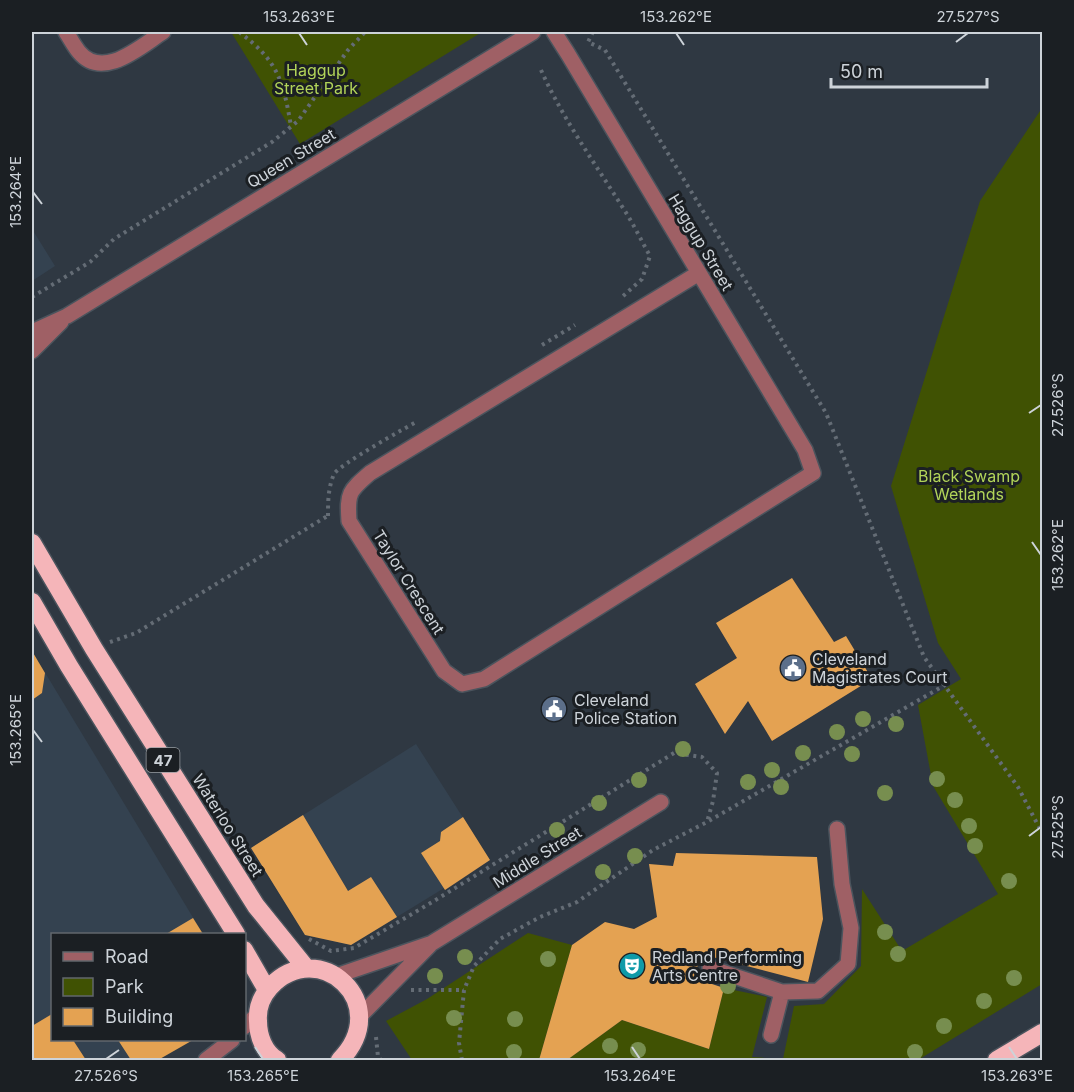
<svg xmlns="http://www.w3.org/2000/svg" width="1074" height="1092" font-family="Inter,sans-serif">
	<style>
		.built { fill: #344250 }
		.green { fill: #405203 }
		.building { fill: #e4a252 }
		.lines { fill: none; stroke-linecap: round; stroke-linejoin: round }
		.minor-casing { stroke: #4b545d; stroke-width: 18 }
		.highway-casing { stroke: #4b545d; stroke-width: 21 }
		.path { stroke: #646c75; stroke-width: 4; stroke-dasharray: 3 4.5; stroke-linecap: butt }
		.minor { stroke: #9f6065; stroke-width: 15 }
		.highway { stroke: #f5b5b9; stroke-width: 18 }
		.tree { fill: #778e4f }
		.ticks { fill: none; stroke: #cdd3d9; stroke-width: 2 }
		.labels { text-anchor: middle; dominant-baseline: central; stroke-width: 6; stroke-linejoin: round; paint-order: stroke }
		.shield { fill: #1b1f23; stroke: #989da2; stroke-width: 1.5 }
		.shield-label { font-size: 15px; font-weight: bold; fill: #cdd3d9 }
		.park-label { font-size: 16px; fill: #b2d459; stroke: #1b1f23 }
		.street-label { font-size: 16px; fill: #cdd3d9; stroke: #1b1f23 }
		.poi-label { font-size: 16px; fill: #cdd3d9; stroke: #1b1f23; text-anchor: start }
		.neatline { fill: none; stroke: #cdd3d9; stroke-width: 2 }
		.ticks-label { font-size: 15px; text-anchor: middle; fill: #cdd3d9 }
	</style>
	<rect width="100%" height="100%" fill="#2f3842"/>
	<path class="built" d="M 32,229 L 55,266 L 32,281 Z
		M 32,651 L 203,934 L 52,934 L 52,1040 L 193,1040 L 158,1060 L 32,1060 Z
		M 416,744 L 490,860 L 351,945 L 305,935 L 251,848 Z"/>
	<path class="green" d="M 231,32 L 482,32 L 300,144 Z
		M 1042,108 L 1042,984 L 918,1060 L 567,1060 L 622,1020 L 709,1049 L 724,988 L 767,997 L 752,1057 L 783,1059 L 794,1006 L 824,1004 L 861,966 L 862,889 L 902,951 L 998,894 L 933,786 L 918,705 L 961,679 L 938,643 L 891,486 L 980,201 Z
		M 528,933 L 572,945 L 539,1060 L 412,1060 L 386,1021 L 427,999 Z"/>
	<path class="building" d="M 792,578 L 834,642 L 846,636 L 872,679 L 772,741 L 748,701 L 725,734 L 695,684 L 737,658 L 716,623 Z
		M 32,651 L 45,673 L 42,693 L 32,700 Z
		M 303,815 L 348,891 L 371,877 L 397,917 L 351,945 L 305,935 L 251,848 Z
		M 463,817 L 490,860 L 445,890 L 421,853 L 440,841 L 441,832 Z
		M 676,853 L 817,857 L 823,919 L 808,982 L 701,954 L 694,978 L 724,988 L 709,1049 L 622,1020 L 567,1060 L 539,1060 L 572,945 L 605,922 L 634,929 L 657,917 L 649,864 L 673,866 Z
		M 193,918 L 203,934 L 166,934 Z
		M 52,1014 L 52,1040 L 73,1040 L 86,1060 L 32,1060 L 32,1026 Z
		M 118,1040 L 193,1040 L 158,1060 L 131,1060 Z"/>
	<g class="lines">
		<g class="minor-casing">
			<path id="minor" d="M 66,32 C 70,38 74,46 79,52 C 103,81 141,46 163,32
				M 554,32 L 568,54 L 805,450 L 813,473 L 484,679 L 462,684 L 444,671 L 349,521 C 347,493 349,491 370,473 L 699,273
				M 32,332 L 67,316 L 533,32
				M 32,351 L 61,322
				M 710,968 L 782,992 L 818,991 L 848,964 L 851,928 L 842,884 L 837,829
				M 336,976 L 432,943 L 661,802
				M 360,1016 L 430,945
				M 244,1027 L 257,1015
				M 771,1035 L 782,992
				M 206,1060 L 232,1040"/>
		</g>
		<g class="highway-casing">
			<path id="highway" d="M 32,543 L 94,649 L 256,906 L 306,968
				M 32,602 L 69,666 L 236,934
				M 244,950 L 267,990
				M 277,1060 C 264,1052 258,1036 258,1021 C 257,1008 262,996 270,987 C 319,935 395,1004 340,1060
				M 997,1060 L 1042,1033"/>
		</g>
		<path class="path" d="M 239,32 C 278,61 283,80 291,126
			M 593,32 L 588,42 L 605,50 L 826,413 L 924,657 L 1018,787 L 1042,833
			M 541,70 C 563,119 594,162 623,208 C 633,223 641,240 650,256 L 642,279 L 622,297
			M 32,297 L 90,262 L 114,239 L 272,142 L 298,121 L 348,50 L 365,32
			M 542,345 L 575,325
			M 328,516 C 328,502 328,488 334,474 C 339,465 405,428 418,421
			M 110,642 L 136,633 L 329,515
			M 309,939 L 331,951 L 354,948 L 434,901 L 674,753 L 702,757 L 717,773 L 713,801 L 707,822
			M 411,990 L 464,990
			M 376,1037 L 378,1057 L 381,1060
			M 462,1060 L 459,1043 L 464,990 L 474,966 L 500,939 L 540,917 L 577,902 L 653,850 L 707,822 L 945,685"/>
		<use href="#minor" class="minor"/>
		<use href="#highway" class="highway"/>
	</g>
	<g class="tree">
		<circle cx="863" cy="719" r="8"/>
		<circle cx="896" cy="724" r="8"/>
		<circle cx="837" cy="732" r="8"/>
		<circle cx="683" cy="749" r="8"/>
		<circle cx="803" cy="753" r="8"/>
		<circle cx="852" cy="754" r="8"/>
		<circle cx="772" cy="770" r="8"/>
		<circle cx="937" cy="779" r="8"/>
		<circle cx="639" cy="780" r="8"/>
		<circle cx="748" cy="782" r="8"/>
		<circle cx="781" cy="787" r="8"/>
		<circle cx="885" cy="793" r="8"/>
		<circle cx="955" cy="800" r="8"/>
		<circle cx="599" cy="803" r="8"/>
		<circle cx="969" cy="826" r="8"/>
		<circle cx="557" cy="830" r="8"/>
		<circle cx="975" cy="846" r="8"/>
		<circle cx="635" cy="856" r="8"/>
		<circle cx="603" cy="872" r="8"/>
		<circle cx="1009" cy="881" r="8"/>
		<circle cx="885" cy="932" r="8"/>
		<circle cx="898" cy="954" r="8"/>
		<circle cx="465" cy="957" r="8"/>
		<circle cx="548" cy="959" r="8"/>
		<circle cx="435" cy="976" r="8"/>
		<circle cx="1014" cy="978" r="8"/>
		<circle cx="728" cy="986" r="8"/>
		<circle cx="984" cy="1001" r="8"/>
		<circle cx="454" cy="1018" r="8"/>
		<circle cx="515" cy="1019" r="8"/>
		<circle cx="944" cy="1026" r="8"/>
		<circle cx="610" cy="1046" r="8"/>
		<circle cx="638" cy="1050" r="8"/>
		<circle cx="514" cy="1052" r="8"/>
		<circle cx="915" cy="1052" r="8"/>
	</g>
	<path class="ticks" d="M 299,33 L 307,45M 676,33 L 684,45M 956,42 L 968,33M 33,192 L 42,204M 1029,413 L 1041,405M 1032,542 L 1041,555M 33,730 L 42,742M 1029,836 L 1041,827M 255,1047 L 263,1059M 632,1047 L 640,1059M 1009,1047 L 1017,1059M 106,1059 L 119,1050"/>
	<defs>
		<g id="civic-disc" transform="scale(1.35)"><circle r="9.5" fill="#5c6f8a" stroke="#1b1f23"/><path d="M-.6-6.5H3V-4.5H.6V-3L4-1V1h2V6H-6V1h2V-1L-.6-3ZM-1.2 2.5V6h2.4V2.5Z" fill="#fff"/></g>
		<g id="theatre-disc" transform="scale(1.35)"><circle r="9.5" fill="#0f9aa8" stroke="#1b1f23"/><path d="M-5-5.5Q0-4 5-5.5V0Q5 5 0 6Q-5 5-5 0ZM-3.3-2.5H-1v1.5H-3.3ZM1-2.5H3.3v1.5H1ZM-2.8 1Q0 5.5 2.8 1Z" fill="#fff"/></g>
	</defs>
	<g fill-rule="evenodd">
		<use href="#civic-disc" x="793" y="668"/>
		<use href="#civic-disc" x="554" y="709"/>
		<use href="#theatre-disc" x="632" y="966"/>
	</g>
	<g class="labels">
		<rect class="shield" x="146.5" y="748" width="33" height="24" rx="4.5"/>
		<g class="shield-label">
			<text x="163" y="760">47</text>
		</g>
		<g class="park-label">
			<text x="316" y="70">Haggup<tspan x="316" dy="18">Street Park</tspan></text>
			<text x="969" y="476">Black Swamp<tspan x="969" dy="18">Wetlands</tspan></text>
		</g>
		<g class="street-label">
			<text transform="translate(291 158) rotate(-31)">Queen Street</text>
			<text transform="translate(701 242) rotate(59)">Haggup Street</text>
			<text transform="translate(409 582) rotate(58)">Taylor Crescent</text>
			<text transform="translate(228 825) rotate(58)">Waterloo Street</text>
			<text transform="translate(537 857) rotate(-32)">Middle Street</text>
		</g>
		<g class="poi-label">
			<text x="812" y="659">Cleveland<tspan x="812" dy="18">Magistrates Court</tspan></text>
			<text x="574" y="700">Cleveland<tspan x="574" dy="18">Police Station</tspan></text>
			<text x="652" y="957">Redland Performing<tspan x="652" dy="18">Arts Centre</tspan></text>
		</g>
	</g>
	<rect width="1074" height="1092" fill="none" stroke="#1b1f23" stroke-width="66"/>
	<rect x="51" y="933" width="195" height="108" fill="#1b1f23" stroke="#62676c" stroke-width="1.5"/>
	<rect x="63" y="952" width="30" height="9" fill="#9f6065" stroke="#62676c" stroke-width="1.5"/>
	<text x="105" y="963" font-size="18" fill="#cdd3d9">Road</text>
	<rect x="63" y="978" width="30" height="18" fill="#405203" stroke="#62676c" stroke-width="1.5"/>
	<text x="105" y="993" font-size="18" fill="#cdd3d9">Park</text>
	<rect x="63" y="1008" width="30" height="18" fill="#e4a252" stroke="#62676c" stroke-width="1.5"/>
	<text x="105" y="1023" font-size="18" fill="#cdd3d9">Building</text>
	<path d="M831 78v9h156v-9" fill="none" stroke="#cdd3d9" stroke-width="3"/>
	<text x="840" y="78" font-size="18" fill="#cdd3d9" stroke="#1b1f23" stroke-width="4.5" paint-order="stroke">50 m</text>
	<rect x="33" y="33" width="1008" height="1026" class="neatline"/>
	<g class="ticks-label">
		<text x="299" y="22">153.263°E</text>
		<text x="676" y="22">153.262°E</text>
		<text x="968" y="22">27.527°S</text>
		<text transform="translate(16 192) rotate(-90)" y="5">153.264°E</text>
		<text transform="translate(1058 405) rotate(-90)" y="5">27.526°S</text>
		<text transform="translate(1058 555) rotate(-90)" y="5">153.262°E</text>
		<text transform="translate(16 730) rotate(-90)" y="5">153.265°E</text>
		<text transform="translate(1058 827) rotate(-90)" y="5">27.525°S</text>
		<text x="106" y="1081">27.526°S</text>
		<text x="263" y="1081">153.265°E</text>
		<text x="640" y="1081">153.264°E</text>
		<text x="1017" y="1081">153.263°E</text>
	</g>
</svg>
